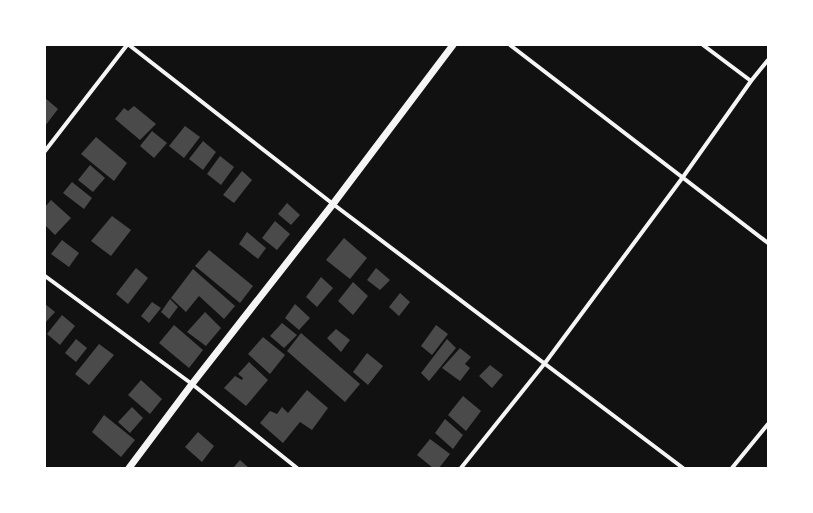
<svg xmlns="http://www.w3.org/2000/svg" width="813" height="513" font-family="'Varela Round',sans-serif">
	<style>
		.building { fill: #4a4a4a }
		.lines { fill: none; stroke-linecap: round; stroke-linejoin: round }
		.minor { stroke: #f5f5f5; stroke-width: 4 }
		.tertiary { stroke: #f5f5f5; stroke-width: 7 }
	</style>
	<rect width="100%" height="100%" fill="#111"/>
	<path class="building" d="M 45,98 L 58,109 L 45,126 Z
		M 134,106 L 156,124 L 140,140 L 115,119 L 124,108 L 128,111 Z
		M 185,126 L 200,137 L 184,158 L 169,146 Z
		M 152,131 L 167,143 L 154,158 L 140,146 Z
		M 96,137 L 127,163 L 114,181 L 81,154 Z
		M 203,141 L 216,152 L 203,170 L 189,159 Z
		M 220,156 L 234,167 L 221,185 L 207,174 Z
		M 90,165 L 105,178 L 93,192 L 78,180 Z
		M 242,171 L 252,180 L 234,203 L 223,195 Z
		M 72,182 L 92,198 L 84,209 L 63,193 Z
		M 51,200 L 71,218 L 55,235 L 45,225 L 45,207 Z
		M 287,203 L 300,215 L 291,225 L 278,214 Z
		M 112,216 L 131,230 L 111,256 L 91,241 Z
		M 275,221 L 290,234 L 277,250 L 262,238 Z
		M 247,232 L 266,248 L 258,259 L 239,244 Z
		M 344,238 L 367,258 L 350,279 L 326,260 Z
		M 62,240 L 79,253 L 69,267 L 51,254 Z
		M 209,250 L 253,286 L 240,303 L 195,266 Z
		M 136,268 L 148,278 L 128,304 L 116,294 Z
		M 376,268 L 390,280 L 380,290 L 367,280 Z
		M 193,269 L 235,306 L 224,319 L 199,296 L 186,312 L 171,298 Z
		M 321,277 L 333,288 L 317,307 L 306,297 Z
		M 353,282 L 368,296 L 353,315 L 338,301 Z
		M 400,293 L 410,302 L 399,316 L 389,307 Z
		M 170,299 L 178,307 L 169,319 L 161,312 Z
		M 152,302 L 161,308 L 149,323 L 141,316 Z
		M 45,304 L 55,312 L 45,323 Z
		M 295,304 L 310,318 L 299,330 L 285,318 Z
		M 205,312 L 221,328 L 206,346 L 187,332 Z
		M 62,315 L 75,326 L 60,345 L 47,334 Z
		M 282,323 L 297,335 L 284,348 L 270,336 Z
		M 174,325 L 203,350 L 189,368 L 159,343 Z
		M 436,325 L 448,334 L 432,355 L 421,346 Z
		M 336,329 L 350,340 L 341,352 L 327,338 Z
		M 301,333 L 360,384 L 345,402 L 287,351 Z
		M 263,337 L 285,355 L 270,374 L 248,354 Z
		M 76,339 L 87,348 L 76,362 L 65,353 Z
		M 447,339 L 456,348 L 429,381 L 421,373 Z
		M 99,344 L 114,355 L 89,385 L 75,374 Z
		M 460,348 L 471,357 L 465,364 L 470,368 L 460,381 L 442,368 Z
		M 367,353 L 383,366 L 368,385 L 353,372 Z
		M 249,362 L 268,380 L 246,406 L 224,388 L 235,376 L 242,380 L 243,378 L 238,374 Z
		M 490,365 L 503,375 L 492,388 L 479,376 Z
		M 141,380 L 162,399 L 150,414 L 128,395 Z
		M 307,390 L 328,408 L 312,430 L 300,422 L 283,443 L 260,423 L 270,411 L 277,414 L 282,407 L 288,413 Z
		M 463,396 L 481,411 L 466,431 L 448,415 Z
		M 132,407 L 143,418 L 130,433 L 118,422 Z
		M 104,415 L 135,440 L 121,457 L 92,432 Z
		M 445,419 L 463,435 L 453,449 L 435,433 Z
		M 198,432 L 214,446 L 202,462 L 185,447 Z
		M 430,439 L 450,454 L 439,468 L 433,468 L 417,455 Z
		M 240,460 L 249,468 L 233,468 Z"/>
	<g class="lines">
		<path class="minor" d="M 129,45 L 333,204 L 683,468
			M 510,45 L 768,243
			M 703,45 L 751,81
			M 45,151 L 127,45
			M 45,276 L 192,384 L 297,468
			M 461,468 L 545,363 L 683,177 L 751,81 L 768,60
			M 732,468 L 768,424"/>
		<path class="tertiary" d="M 129,468 L 192,384 L 333,204 L 453,45"/>
	</g>
	<rect width="813" height="513" fill="none" stroke="#ffffff" stroke-width="92"/>
</svg>
